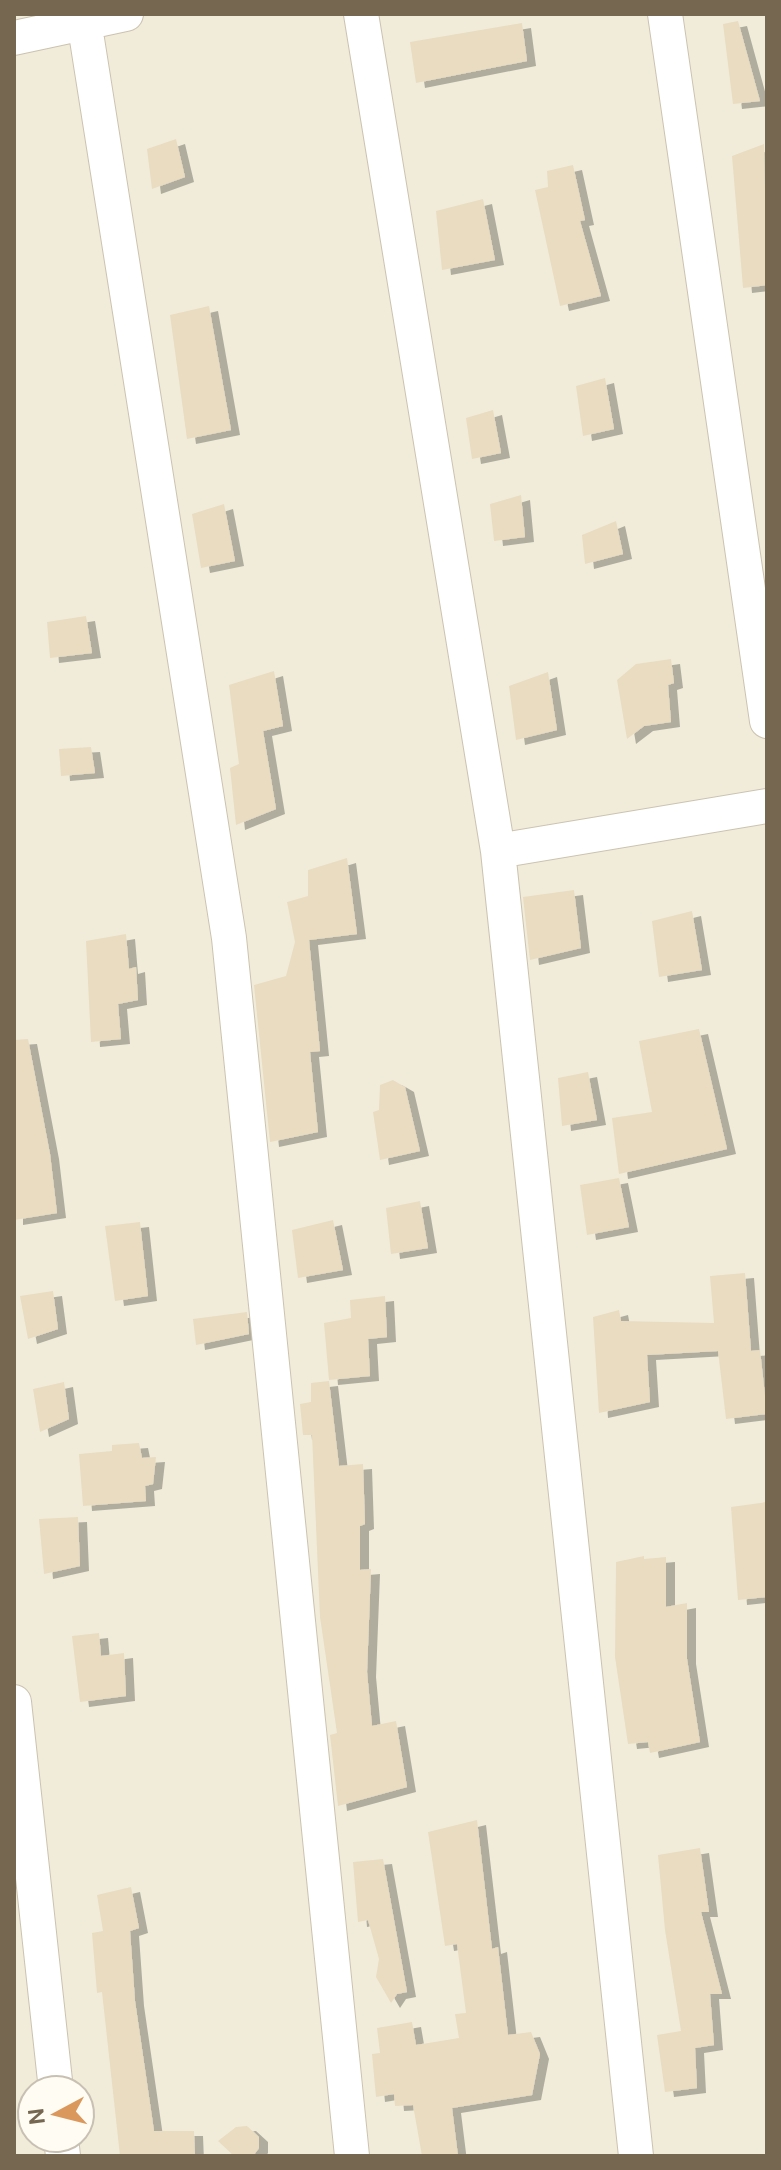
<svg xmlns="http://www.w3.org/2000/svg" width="781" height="2170" font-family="'DM Sans',sans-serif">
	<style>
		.residential { fill: #f0ecd9; fill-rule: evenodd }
		.building { fill: #eadcc1; filter: url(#shadow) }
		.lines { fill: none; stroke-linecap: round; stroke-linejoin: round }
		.street-casing { stroke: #ccc2b0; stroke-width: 36 }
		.street { stroke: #fff; stroke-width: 34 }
	</style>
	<defs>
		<filter id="shadow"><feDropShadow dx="9" dy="5" stdDeviation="0" flood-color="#0004"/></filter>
	</defs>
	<rect width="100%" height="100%" fill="#fcfaed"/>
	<path class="residential" d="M 14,14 L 767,14 L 767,2156 L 14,2156 ZM 32,2090 L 80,2090 L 80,2138 L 32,2138 Z"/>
	<path class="building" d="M 738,21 L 760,101 L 733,104 L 723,24 Z
		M 522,23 L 527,61 L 416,83 L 410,42 Z
		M 176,139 L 185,177 L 152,189 L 147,149 Z
		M 764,144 L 767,285 L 743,288 L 732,156 Z
		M 573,165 L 585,220 L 580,221 L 601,296 L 560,306 L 535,190 L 548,187 L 547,171 Z
		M 483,199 L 495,260 L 442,270 L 436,211 Z
		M 209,306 L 231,430 L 187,439 L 170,315 Z
		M 605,378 L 614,429 L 583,436 L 576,386 Z
		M 493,410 L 501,453 L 472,459 L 466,418 Z
		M 521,495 L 525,537 L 494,541 L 490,504 Z
		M 224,504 L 235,561 L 201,568 L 192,514 Z
		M 616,521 L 623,554 L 585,564 L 582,535 Z
		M 86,616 L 92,653 L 50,658 L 47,622 Z
		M 671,659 L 674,683 L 668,685 L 671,722 L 644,726 L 627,739 L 617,680 L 636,664 Z
		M 274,671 L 283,726 L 263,731 L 276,809 L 236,825 L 230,768 L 239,764 L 229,685 Z
		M 548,672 L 557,730 L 516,740 L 509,686 Z
		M 91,747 L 95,773 L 61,776 L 59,749 Z
		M 347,858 L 357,934 L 309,940 L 320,1051 L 310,1052 L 318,1132 L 270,1142 L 254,985 L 286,976 L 295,942 L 287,902 L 308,896 L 308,870 Z
		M 574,890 L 581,948 L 530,960 L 523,897 Z
		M 692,911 L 702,970 L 659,977 L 652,921 Z
		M 126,934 L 129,969 L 136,967 L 138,1000 L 118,1004 L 121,1039 L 91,1042 L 86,941 Z
		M 699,1029 L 727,1149 L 619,1174 L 612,1118 L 652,1112 L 639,1041 Z
		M 28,1039 L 50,1154 L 57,1213 L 14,1220 L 14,1040 Z
		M 588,1072 L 597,1120 L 562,1126 L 558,1078 Z
		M 393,1080 L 405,1087 L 420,1151 L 380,1160 L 373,1112 L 379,1110 L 380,1085 Z
		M 619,1178 L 629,1227 L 587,1235 L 580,1185 Z
		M 420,1201 L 428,1248 L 391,1254 L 386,1208 Z
		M 333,1220 L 343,1270 L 298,1278 L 292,1230 Z
		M 140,1222 L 148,1296 L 115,1301 L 105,1226 Z
		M 745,1273 L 751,1351 L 760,1350 L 767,1414 L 726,1419 L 718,1351 L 647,1355 L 650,1402 L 599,1413 L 593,1317 L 619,1310 L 621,1321 L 714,1323 L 710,1276 Z
		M 53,1291 L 58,1329 L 28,1339 L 20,1296 Z
		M 385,1296 L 387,1337 L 368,1339 L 370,1376 L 329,1380 L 324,1323 L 351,1318 L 350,1300 Z
		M 247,1312 L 249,1334 L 196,1345 L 193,1319 Z
		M 329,1381 L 339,1466 L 363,1464 L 365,1524 L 360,1526 L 360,1570 L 371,1569 L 367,1672 L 372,1726 L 396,1721 L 407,1787 L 338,1806 L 330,1735 L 337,1733 L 320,1617 L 312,1435 L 303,1435 L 300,1404 L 311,1402 L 311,1383 Z
		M 64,1382 L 69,1419 L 40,1432 L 33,1389 Z
		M 139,1443 L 142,1458 L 156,1457 L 153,1484 L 145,1486 L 146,1501 L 83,1506 L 79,1454 L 112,1451 L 112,1445 Z
		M 767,1502 L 767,1597 L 738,1600 L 731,1507 Z
		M 78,1517 L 80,1566 L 44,1574 L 39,1519 Z
		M 644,1556 L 644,1559 L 666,1557 L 666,1607 L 687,1603 L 687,1659 L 700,1742 L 650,1753 L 648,1742 L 628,1744 L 615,1657 L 616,1562 Z
		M 99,1633 L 101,1656 L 124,1653 L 126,1696 L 80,1702 L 72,1636 Z
		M 477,1820 L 492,1949 L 498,1947 L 508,2035 L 531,2032 L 540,2054 L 532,2095 L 452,2108 L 458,2156 L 422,2156 L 413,2105 L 395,2106 L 394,2094 L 376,2097 L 372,2054 L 380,2053 L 377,2028 L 412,2022 L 416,2045 L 459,2038 L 455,2014 L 466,2013 L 457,1944 L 445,1946 L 428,1832 Z
		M 700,1848 L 709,1912 L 701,1912 L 722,1994 L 710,1994 L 714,2045 L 695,2048 L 697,2088 L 665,2092 L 657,2035 L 681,2031 L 665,1930 L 658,1855 Z
		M 383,1859 L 407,1992 L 397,1994 L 391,2003 L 376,1977 L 379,1959 L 368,1920 L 358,1922 L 353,1862 Z
		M 131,1887 L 139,1928 L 130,1931 L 135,2001 L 154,2131 L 194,2131 L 195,2156 L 120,2156 L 102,1992 L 97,1993 L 92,1933 L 103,1931 L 97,1895 Z
		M 247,2126 L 259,2137 L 259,2148 L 253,2156 L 234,2156 L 218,2141 L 236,2127 Z"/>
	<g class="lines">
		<g class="street-casing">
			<path id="street" d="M 83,14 L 229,938 L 352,2156
				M 361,14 L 498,851 L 636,2156
				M 665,14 L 767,721
				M 14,38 L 126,14
				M 498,851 L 767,806
				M 14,1702 L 56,2090
				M 61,2138 L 63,2156"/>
		</g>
		<use href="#street" class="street"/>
	</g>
	<rect width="781" height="2170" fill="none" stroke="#766750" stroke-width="32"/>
	<g transform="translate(56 2114) rotate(263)"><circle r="38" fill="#fefcf3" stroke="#c8c0b2" stroke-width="2"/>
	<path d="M0-6L14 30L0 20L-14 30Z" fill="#db985c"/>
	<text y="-12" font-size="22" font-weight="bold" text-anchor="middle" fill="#766750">N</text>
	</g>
</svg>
